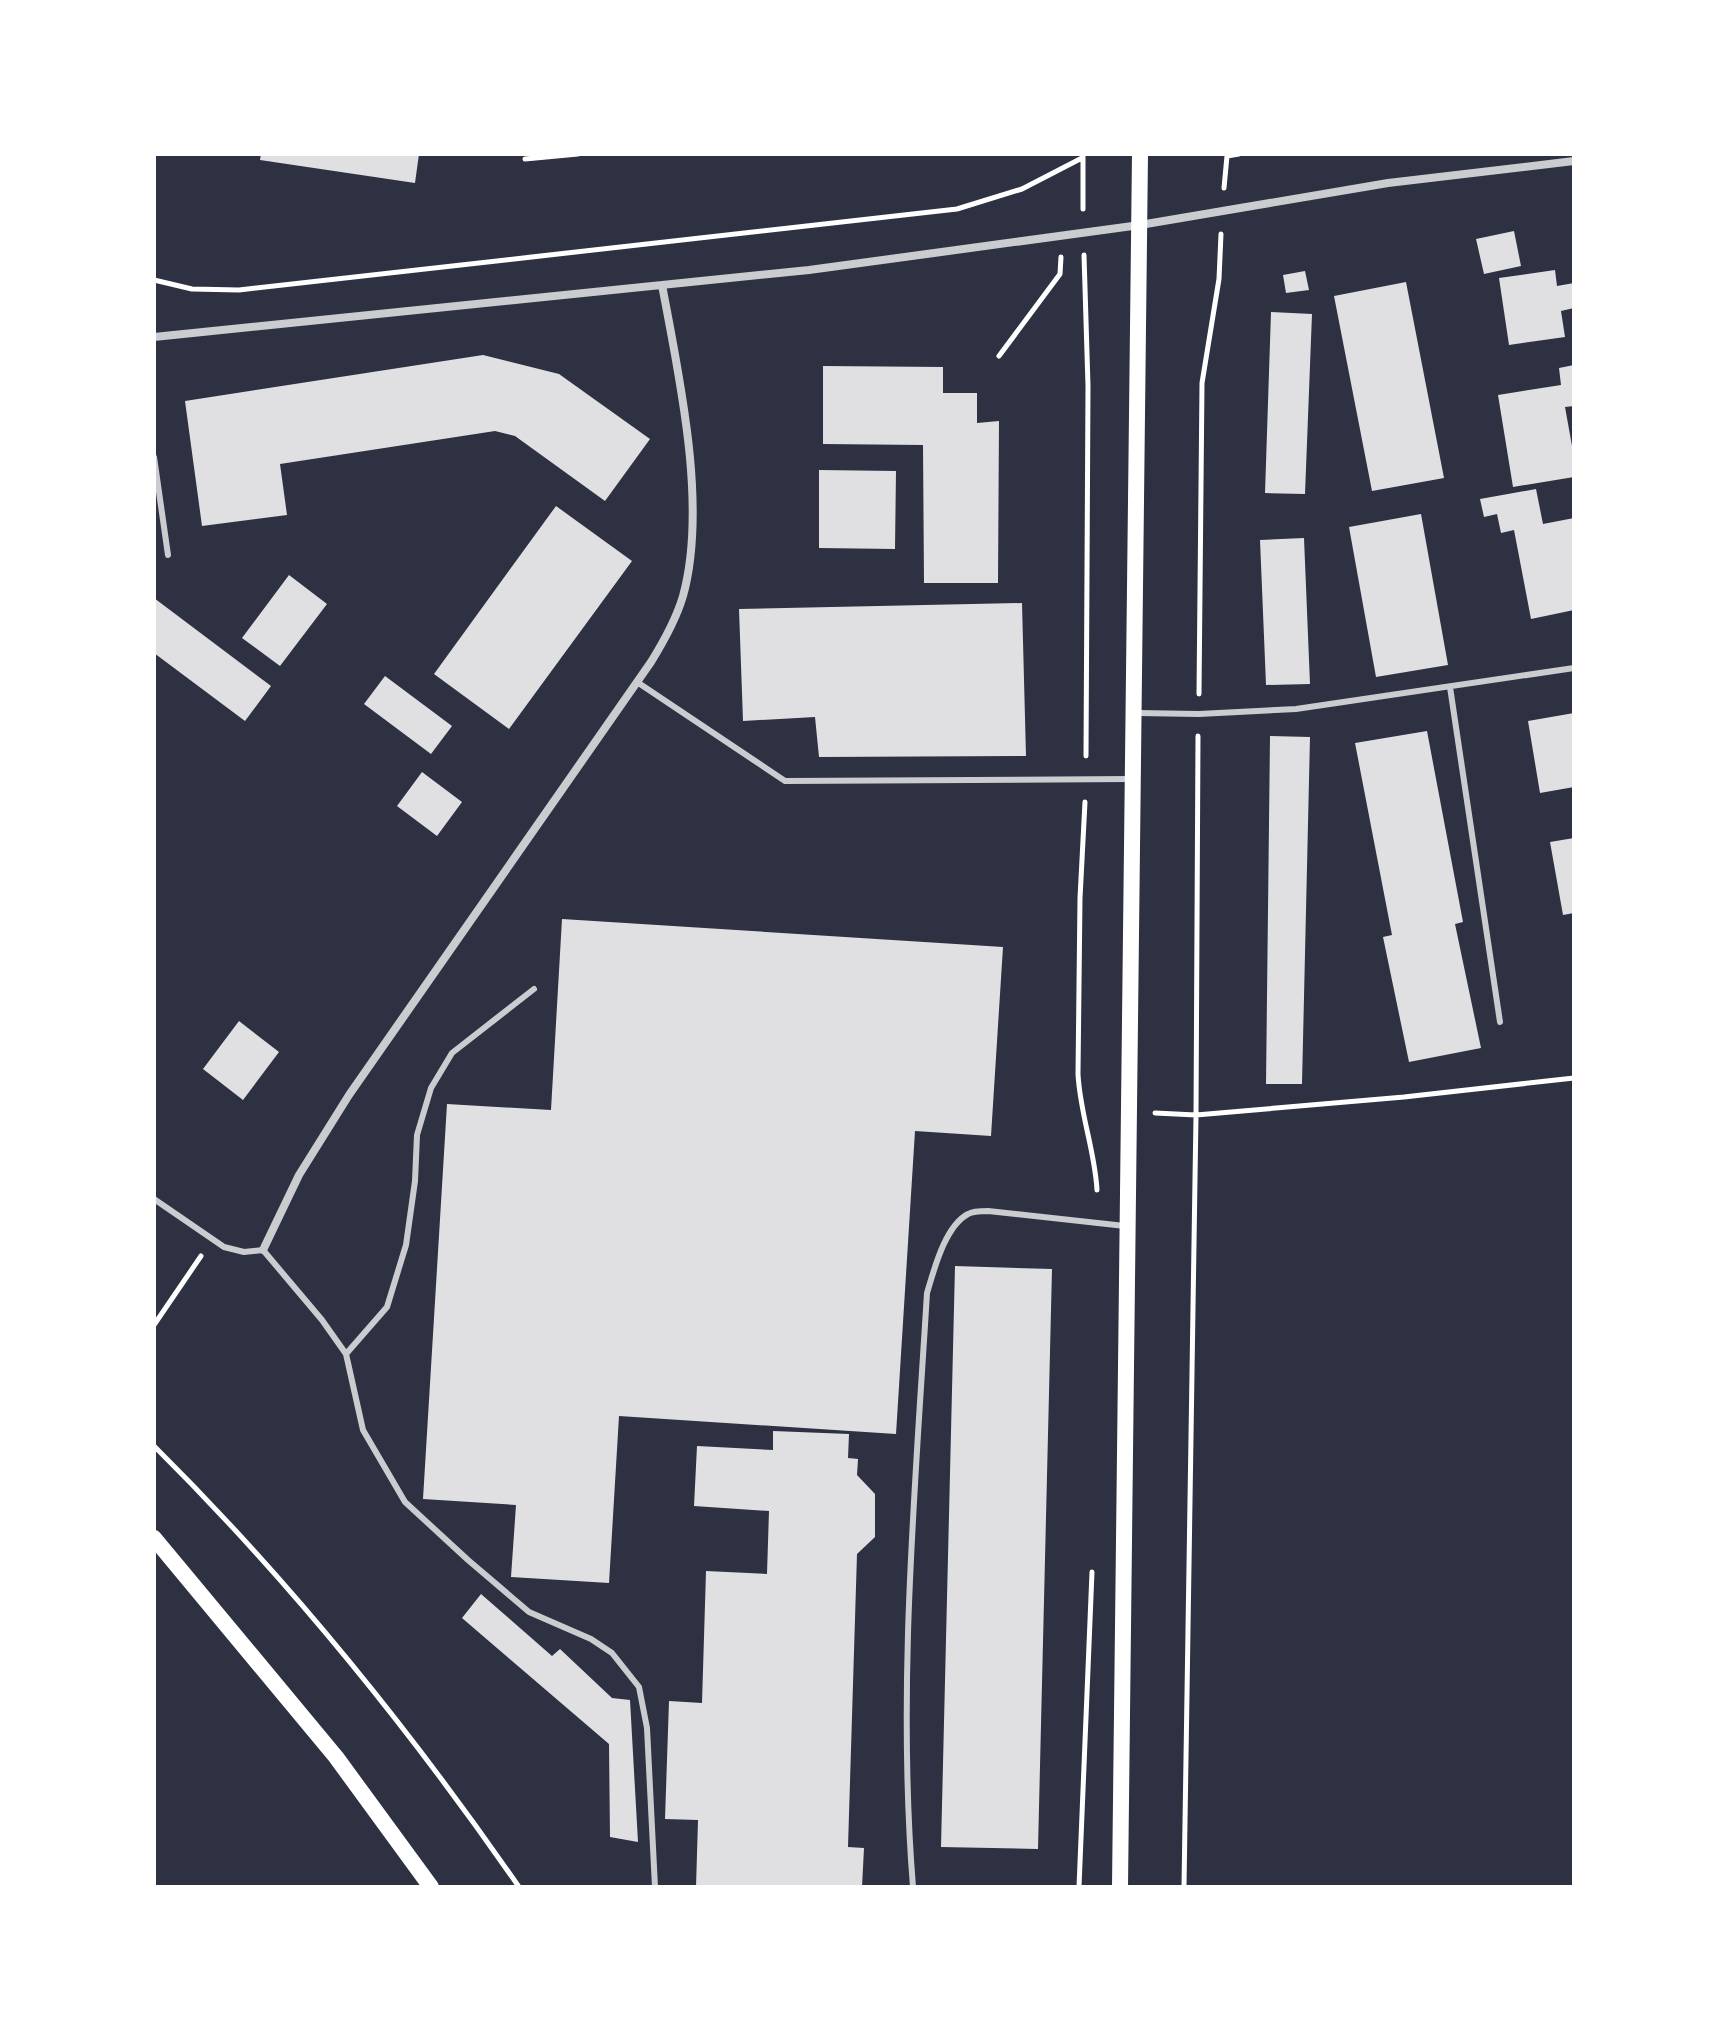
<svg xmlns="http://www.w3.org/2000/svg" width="1728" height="2041" font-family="'PT Sans',sans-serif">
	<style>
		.building { fill: #e0e0e3 }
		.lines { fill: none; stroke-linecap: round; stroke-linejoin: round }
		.path { stroke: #fff; stroke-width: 5 }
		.service { stroke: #caccd0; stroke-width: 6 }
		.minor { stroke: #caccd0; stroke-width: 8 }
		.secondary { stroke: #fff; stroke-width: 16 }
	</style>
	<rect width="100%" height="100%" fill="#2d3142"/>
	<path class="building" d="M 261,154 L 419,154 L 415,183 L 260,160 Z
		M 1514,231 L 1521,266 L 1484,274 L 1476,239 Z
		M 1555,270 L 1557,286 L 1574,283 L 1574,308 L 1561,311 L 1565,337 L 1509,345 L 1499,278 Z
		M 1305,271 L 1309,290 L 1286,293 L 1283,275 Z
		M 1406,282 L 1444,478 L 1372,491 L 1334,296 Z
		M 1271,312 L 1312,314 L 1305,494 L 1265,493 Z
		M 483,355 L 559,374 L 650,439 L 605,501 L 515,436 L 495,431 L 280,464 L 287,515 L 202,526 L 185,401 Z
		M 1574,365 L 1574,406 L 1565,407 L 1574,457 L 1574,477 L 1513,487 L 1498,395 L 1561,385 L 1559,368 Z
		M 823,366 L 943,367 L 943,393 L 977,393 L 977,423 L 999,421 L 998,583 L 924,583 L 923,445 L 823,444 Z
		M 819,470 L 896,471 L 895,549 L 819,548 Z
		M 1536,489 L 1543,524 L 1574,518 L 1574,610 L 1531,619 L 1514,530 L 1501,533 L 1497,514 L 1484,517 L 1480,499 Z
		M 556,506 L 632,561 L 509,729 L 434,674 Z
		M 1421,514 L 1448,665 L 1376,677 L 1349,527 Z
		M 1304,538 L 1310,684 L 1266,685 L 1260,540 Z
		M 289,575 L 327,604 L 280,666 L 242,638 Z
		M 154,598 L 271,686 L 245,721 L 154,653 Z
		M 1022,603 L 1026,756 L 819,757 L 815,717 L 743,721 L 739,609 Z
		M 385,676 L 452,726 L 431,754 L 364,704 Z
		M 1574,713 L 1574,787 L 1540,793 L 1528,721 Z
		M 1427,731 L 1463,922 L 1455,924 L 1481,1048 L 1409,1062 L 1383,937 L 1392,935 L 1355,743 Z
		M 1270,736 L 1310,737 L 1302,1084 L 1266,1084 Z
		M 422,772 L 462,802 L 437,836 L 397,806 Z
		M 1574,838 L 1574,913 L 1563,915 L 1550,842 Z
		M 562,919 L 1003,947 L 991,1136 L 915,1131 L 896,1434 L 619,1416 L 609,1583 L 511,1577 L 516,1505 L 423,1499 L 447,1104 L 551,1110 Z
		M 239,1021 L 279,1052 L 243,1100 L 203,1069 Z
		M 955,1266 L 1052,1269 L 1038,1849 L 941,1847 Z
		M 773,1431 L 849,1434 L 848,1458 L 858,1459 L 857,1475 L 875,1494 L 875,1537 L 857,1554 L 848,1847 L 864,1848 L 862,1887 L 696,1887 L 698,1820 L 665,1819 L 669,1701 L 702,1703 L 706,1571 L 767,1574 L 769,1511 L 694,1506 L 697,1446 L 773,1450 Z
		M 481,1594 L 552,1656 L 560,1649 L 612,1698 L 630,1700 L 638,1842 L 610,1837 L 609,1744 L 462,1618 Z"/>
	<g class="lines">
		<path class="path" d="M 1083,154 L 1083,209
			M 525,159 L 578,154
			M 1224,188 L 1227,156 L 1239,154
			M 1084,255 L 1088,386 L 1086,756
			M 154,280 L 192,289 L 239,290 L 957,209 L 1022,189 L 1082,158
			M 999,356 L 1060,274 L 1061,257
			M 1199,694 L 1202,383 L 1219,279 L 1221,234
			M 1085,802 L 1080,898 L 1078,1074 C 1080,1114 1095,1151 1097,1190
			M 1155,1113 L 1196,1115 L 1404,1097 L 1574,1078
			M 154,1325 L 201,1256
			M 154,1446 C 289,1580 411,1731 519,1887
			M 1079,1887 L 1092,1572
			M 1184,1887 L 1196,1115 L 1198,736"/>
		<path class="service" d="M 154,457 L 168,555
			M 637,682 L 785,781 L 1132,779
			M 1450,687 L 1500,1022
			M 1137,713 L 1199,714 L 1296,709 L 1574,668
			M 154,1199 L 224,1247 L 244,1252 L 263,1250 L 322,1320 L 346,1354 L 363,1430 L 405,1502 L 468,1560 L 529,1612 L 591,1639 L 612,1653 L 639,1687 L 647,1728 L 655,1887
			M 346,1354 L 387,1307 L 406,1245 L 415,1181 L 417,1135 L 431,1088 L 452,1053 L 534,989
			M 913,1887 C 897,1690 915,1490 927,1293 C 934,1270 945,1226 968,1214 C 973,1211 982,1211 988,1211 L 1125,1226"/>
		<path class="minor" d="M 154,337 L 809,270 L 1140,225 L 1388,183 L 1574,161
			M 263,1250 L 299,1175 L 349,1095 L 651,662 C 664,641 676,620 683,596 C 708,506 679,376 662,285"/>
		<path class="secondary" d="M 154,1538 L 336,1757 L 431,1887
			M 1120,1887 L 1140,154"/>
	</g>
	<rect width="1728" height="2041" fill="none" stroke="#ffffff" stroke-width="312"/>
</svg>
